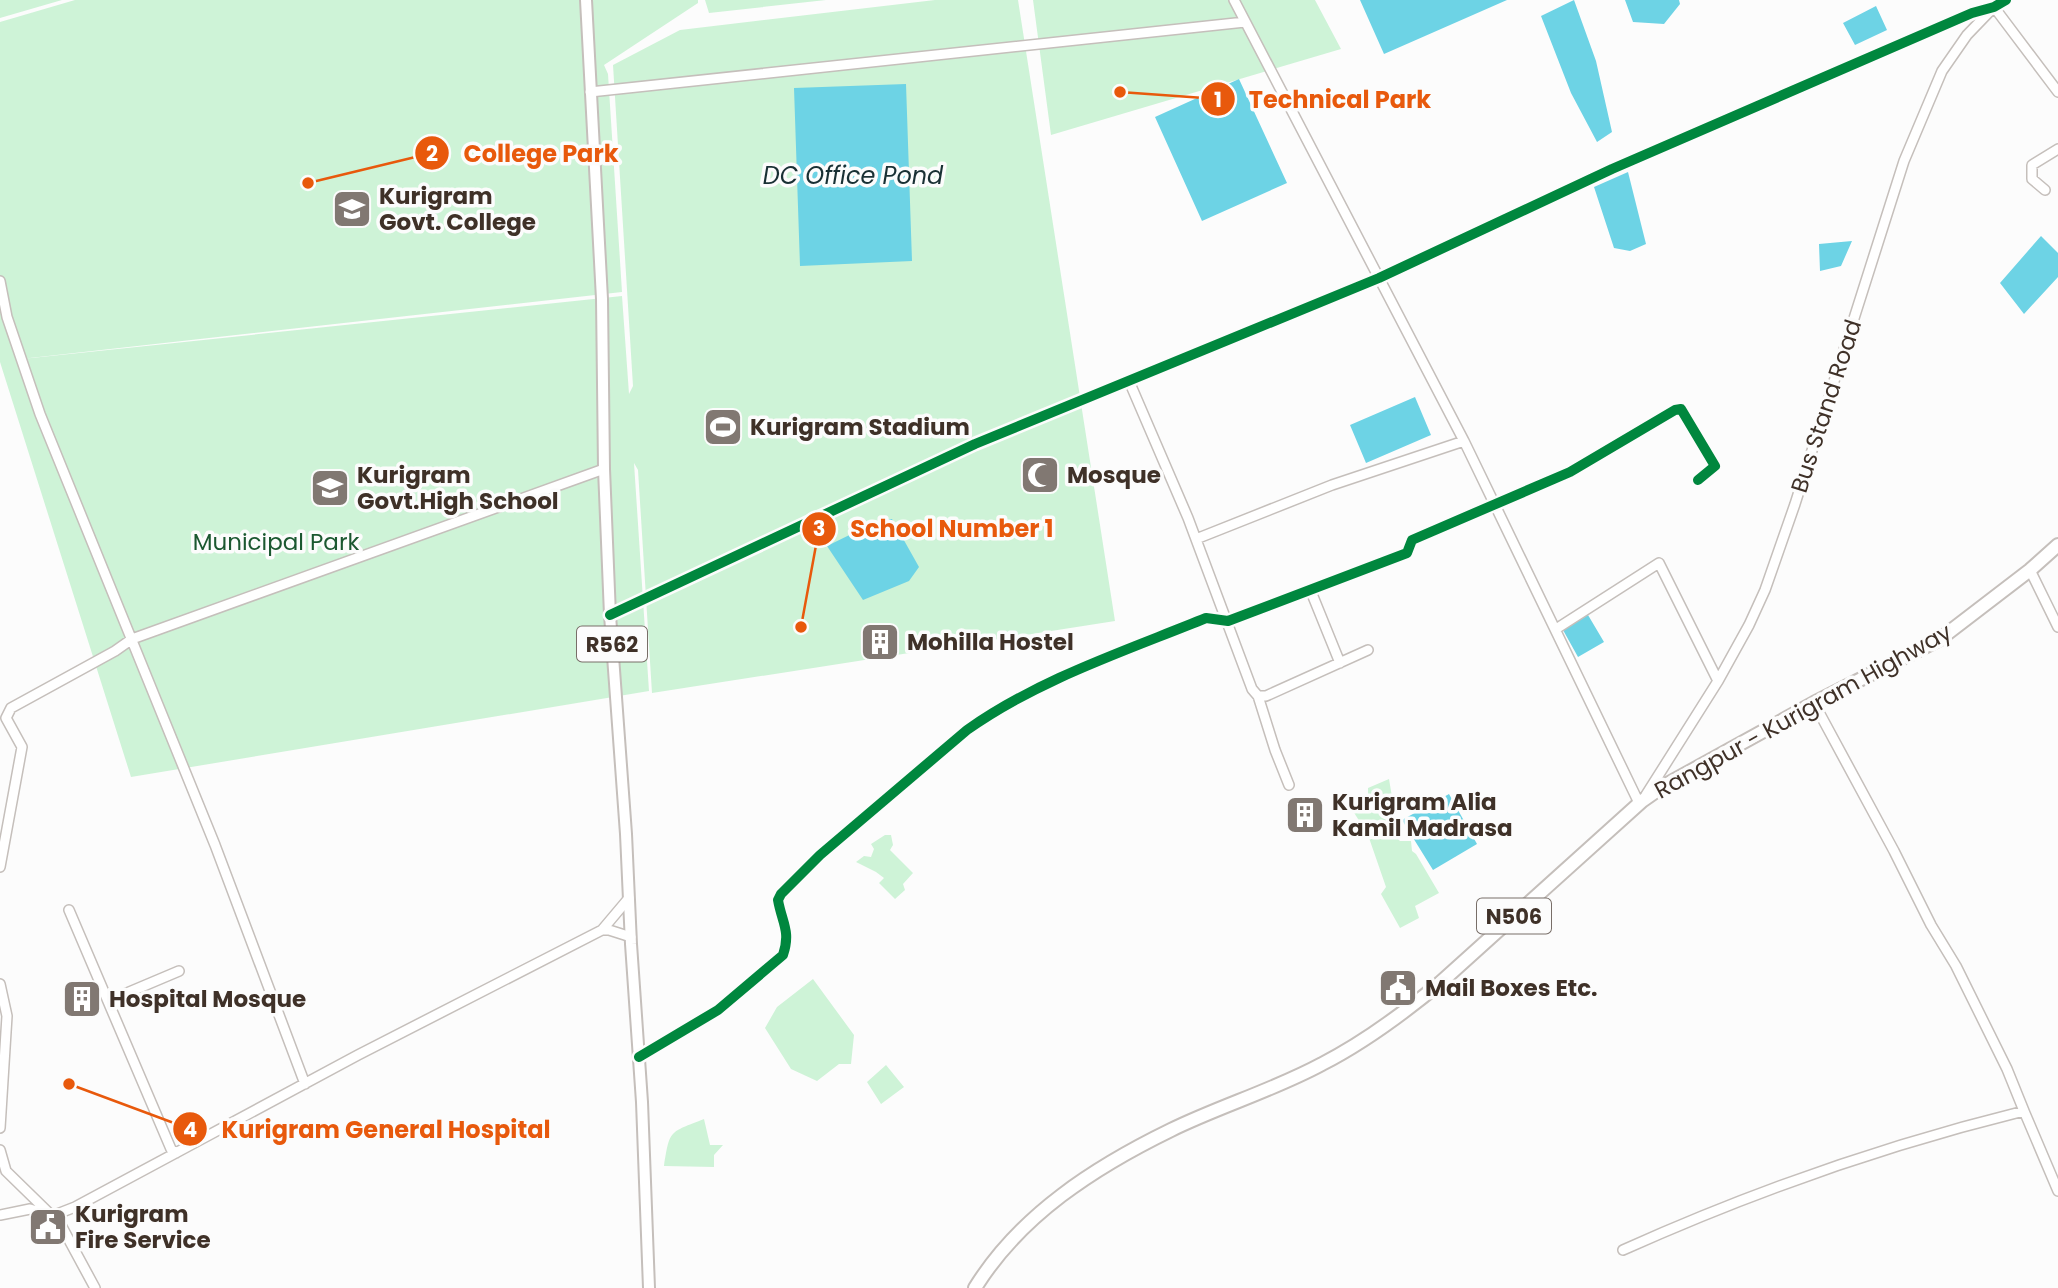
<svg xmlns="http://www.w3.org/2000/svg" width="2058" height="1288" font-family="Poppins,sans-serif">
	<style>
		.green { fill: #cef3d7 }
		.water { fill: #6dd3e5 }
		.lines { fill: none; stroke-linecap: round; stroke-linejoin: round }
		.minor-casing { stroke: #c5bfbb; stroke-width: 12 }
		.major-casing { stroke: #c5bfbb; stroke-width: 14 }
		.highway-casing { stroke: #c5bfbb; stroke-width: 16 }
		.minor { stroke: #fff; stroke-width: 9 }
		.major { stroke: #fff; stroke-width: 10 }
		.highway { stroke: #fff; stroke-width: 12 }
		.cycleway-casing { stroke: #fcfcfc; stroke-width: 15 }
		.cycleway { stroke: #00873e; stroke-width: 10 }
		.labels { text-anchor: middle; dominant-baseline: central; stroke-width: 7; stroke-linejoin: round; paint-order: stroke }
		.shield { fill: #fcfcfc; stroke: #786e68; stroke-width: 2 }
		.shield-label { font-size: 21px; font-weight: bold; fill: #3f3128 }
		.poi-label { font-size: 23px; font-weight: bold; fill: #3f3128; stroke: #fcfcfc; text-anchor: start }
		.street-label { font-size: 23px; fill: #3f3128; stroke: #fcfcfc }
		.park-label { font-size: 23px; fill: #1b5830; stroke: #fcfcfc }
		.water-label { font-size: 24px; font-style: italic; fill: #193034; stroke: #fcfcfc }
		.leader { fill: none; stroke: #e8590c; stroke-width: 2.5 }
		.callout-dot { fill: #e8590c; stroke: #fcfcfc; stroke-width: 2.5 }
		.mark-label { font-size: 21px; text-anchor: middle; font-weight: bold; fill: #fff }
		.callout-label { font-size: 24px; text-anchor: middle; font-weight: bold; fill: #e8590c; stroke: #fcfcfc; stroke-width: 7; stroke-linejoin: round; paint-order: stroke }
	</style>
	<rect width="100%" height="100%" fill="#fcfcfc"/>
	<path class="green" d="M 0,0 L 62,0 L 0,18 Z
		M 75,0 L 698,0 L 698,3 L 604,65 L 608,74 L 622,292 L 12,360 L 622,296 L 629,394 L 633,386 L 613,65 L 680,30 L 935,0 L 1018,0 L 1115,621 L 652,693 L 638,470 L 634,463 L 649,691 L 131,777 L 0,362 L 0,22 Z
		M 705,0 L 826,0 L 709,13 Z
		M 1033,0 L 1315,0 L 1341,49 L 1051,135 Z
		M 1389,779 L 1396,821 L 1402,830 L 1394,835 L 1400,841 L 1411,841 L 1412,851 L 1416,854 L 1439,893 L 1415,906 L 1419,918 L 1400,928 L 1381,894 L 1386,887 L 1368,835 L 1348,803 L 1368,800 L 1368,788 Z
		M 885,835 L 891,835 L 893,845 L 890,850 L 913,873 L 903,884 L 905,890 L 895,899 L 879,883 L 884,878 L 876,872 L 856,862 L 864,856 L 871,857 L 874,849 L 871,844 Z
		M 813,979 L 854,1035 L 851,1064 L 839,1064 L 817,1081 L 791,1069 L 765,1028 L 777,1007 Z
		M 886,1065 L 904,1087 L 881,1104 L 867,1082 Z
		M 704,1119 L 710,1145 L 723,1145 L 714,1155 L 714,1167 L 664,1166 C 670,1129 669,1133 704,1119 Z"/>
	<path class="water" d="M 1360,0 L 1507,0 L 1384,54 Z
		M 1574,0 L 1596,61 L 1612,132 L 1597,142 L 1571,93 L 1541,16 Z
		M 1625,0 L 1679,0 L 1680,4 L 1664,24 L 1633,22 Z
		M 1876,6 L 1887,30 L 1855,45 L 1843,23 Z
		M 1239,79 L 1287,183 L 1202,221 L 1155,117 Z
		M 906,84 L 912,261 L 800,266 L 794,88 Z
		M 1628,172 L 1646,244 L 1630,251 L 1614,248 L 1594,187 Z
		M 2041,236 L 2058,253 L 2058,277 L 2024,314 L 2000,283 Z
		M 1852,241 L 1841,266 L 1820,271 L 1819,244 Z
		M 1415,397 L 1431,435 L 1366,463 L 1350,425 Z
		M 892,519 L 919,567 L 909,581 L 863,600 L 827,546 L 880,520 Z
		M 1588,615 L 1604,642 L 1578,657 L 1563,630 Z
		M 1449,794 L 1477,844 L 1433,870 L 1402,820 Z"/>
	<g class="lines">
		<g class="minor-casing">
			<path id="minor" d="M 1234,0 L 1464,441 L 1639,803
				M 1994,7 L 2058,92
				M 590,92 L 1245,22
				M 2045,190 L 2032,179 L 2032,165 L 2058,149
				M 0,281 L 7,317 L 40,414 L 215,845 L 305,1084
				M 1129,381 L 1188,518 L 1252,689 L 1258,696 L 1266,696 L 1368,650
				M 1196,539 L 1332,485 L 1464,441
				M 2030,570 L 2058,627
				M 1310,589 L 1340,663
				M 610,615 L 975,444 L 1379,278 L 1612,169 L 1972,13 L 1994,7 L 2006,0
				M 1556,629 L 1659,563 L 1718,681
				M 1258,696 L 1275,750 L 1289,785
				M 1646,795 L 1718,681 L 1749,625 L 1765,590 L 1795,504 L 1904,161 L 1942,71 L 1967,35 L 1993,8
				M 0,867 L 22,747 L 6,718 L 11,708 L 115,651 L 132,639 L 604,469
				M 69,910 L 171,1149 L 176,1153
				M 602,930 L 609,930 L 631,937
				M 0,984 L 7,1016 L 0,1128
				M 108,1001 L 179,971
				M 639,1057 L 718,1010 L 783,955 C 791,931 782,923 778,900 L 781,894 L 820,855 L 967,730 C 1039,679 1125,651 1206,618 L 1228,621 L 1407,553 L 1412,540 L 1570,472 L 1675,410 L 1681,409 L 1715,466 L 1698,480
				M 2024,1111 L 2058,1191
				M 0,1150 L 6,1171 L 48,1212
				M 55,1214 L 95,1288
				M 0,1215 L 30,1209 L 52,1216 L 75,1207 L 358,1055 L 602,930 L 629,898
				M 1623,1250 C 1752,1192 1886,1145 2024,1111 L 2007,1069 L 1956,966 L 1931,925 L 1894,851 L 1814,703"/>
		</g>
		<g class="major-casing">
			<path id="major" d="M 586,0 L 602,299 L 604,469 L 610,615 L 626,834 L 631,944 L 642,1102 L 649,1288"/>
		</g>
		<g class="highway-casing">
			<path id="highway" d="M 975,1288 C 1020,1215 1095,1167 1171,1130 C 1220,1106 1274,1090 1322,1064 C 1363,1043 1405,1012 1440,983 L 1642,801 L 1662,787 L 1814,703 L 1940,639 L 2030,570 L 2058,545"/>
		</g>
		<use href="#minor" class="minor"/>
		<use href="#major" class="major"/>
		<use href="#highway" class="highway"/>
		<g class="cycleway-casing">
			<path id="cycleway" d="M 610,615 L 975,444 L 1379,278 L 1612,169 L 1972,13 L 1994,7 L 2006,0
				M 639,1057 L 718,1010 L 783,955 C 791,931 782,923 778,900 L 781,894 L 820,855 L 967,730 C 1039,679 1125,651 1206,618 L 1228,621 L 1407,553 L 1412,540 L 1570,472 L 1675,410 L 1681,409 L 1715,466 L 1698,480"/>
		</g>
		<use href="#cycleway" class="cycleway"/>
	</g>
	<defs>
		<g id="university-square" transform="scale(2.0125)"><rect x="-9" y="-9" width="18" height="18" rx="4" fill="#817872" stroke="#fcfcfc"/><path d="M0-5L7-2L0 1L-7-2ZM-4 1L0 2.5L4 1V4Q0 6-4 4Z" fill="#fff"/></g>
		<g id="stadium-square" transform="scale(2.0125)"><rect x="-9" y="-9" width="18" height="18" rx="4" fill="#817872" stroke="#fcfcfc"/><path d="M0-5a6.5 5 0 1 0 0 10a6.5 5 0 1 0 0-10ZM-3.5-1.8h7v3.6h-7Z" fill="#fff"/></g>
		<g id="mosque-square" transform="scale(2.0125)"><rect x="-9" y="-9" width="18" height="18" rx="4" fill="#817872" stroke="#fcfcfc"/><path d="M3.5-4.9A6 6 0 1 0 3.5 4.9A5 5 0 1 1 3.5-4.9Z" fill="#fff"/></g>
		<g id="school-square" transform="scale(2.0125)"><rect x="-9" y="-9" width="18" height="18" rx="4" fill="#817872" stroke="#fcfcfc"/><path d="M0-5L7-2L0 1L-7-2ZM-4 1L0 2.5L4 1V4Q0 6-4 4Z" fill="#fff"/></g>
		<g id="building-square" transform="scale(2.0125)"><rect x="-9" y="-9" width="18" height="18" rx="4" fill="#817872" stroke="#fcfcfc"/><path d="M-4-6H4V6H1V3H-1V6H-4ZM-2.5-4.3h1.7v1.8h-1.7ZM.8-4.3h1.7v1.8H.8ZM-2.5-1h1.7V.8h-1.7ZM.8-1h1.7V.8H.8Z" fill="#fff"/></g>
		<g id="civic-square" transform="scale(2.0125)"><rect x="-9" y="-9" width="18" height="18" rx="4" fill="#817872" stroke="#fcfcfc"/><path d="M-.6-6.5H3V-4.5H.6V-3L4-1V1h2V6H-6V1h2V-1L-.6-3ZM-1.2 2.5V6h2.4V2.5Z" fill="#fff"/></g>
	</defs>
	<g fill-rule="evenodd">
		<use href="#university-square" x="352" y="209"/>
		<use href="#stadium-square" x="723" y="427"/>
		<use href="#mosque-square" x="1040" y="475"/>
		<use href="#school-square" x="330" y="488"/>
		<use href="#building-square" x="880" y="642"/>
		<use href="#building-square" x="1305" y="815"/>
		<use href="#civic-square" x="1398" y="988"/>
		<use href="#building-square" x="82" y="999"/>
		<use href="#civic-square" x="48" y="1227"/>
	</g>
	<g class="labels">
		<g class="shield">
			<rect x="577" y="626.5" width="70" height="35" rx="5"/>
			<rect x="1477" y="898.5" width="74" height="35" rx="5"/>
		</g>
		<g class="shield-label">
			<text x="612" y="644">R562</text>
			<text x="1514" y="916">N506</text>
		</g>
		<g class="poi-label">
			<text x="379" y="196">Kurigram<tspan x="379" dy="26">Govt. College</tspan></text>
			<text x="750" y="427">Kurigram Stadium</text>
			<text x="357" y="475">Kurigram<tspan x="357" dy="26">Govt.High School</tspan></text>
			<text x="1067" y="475">Mosque</text>
			<text x="907" y="642">Mohilla Hostel</text>
			<text x="1332" y="802">Kurigram Alia<tspan x="1332" dy="26">Kamil Madrasa</tspan></text>
			<text x="1425" y="988">Mail Boxes Etc.</text>
			<text x="109" y="999">Hospital Mosque</text>
			<text x="75" y="1214">Kurigram<tspan x="75" dy="26">Fire Service</tspan></text>
		</g>
		<g class="street-label">
			<text transform="translate(1826 406) rotate(-72)">Bus Stand Road</text>
			<text transform="translate(1803 711) rotate(-29)">Rangpur - Kurigram Highway</text>
		</g>
		<g class="park-label">
			<text x="276" y="542">Municipal Park</text>
		</g>
		<g class="water-label">
			<text x="853" y="175">DC Office Pond</text>
		</g>
	</g>
	<path class="leader" d="M1120 92L1218 99M308 183L432 153M801 627L819 529M69 1084L190 1129"/>
	<g class="callout-dot">
		<circle cx="1120" cy="92" r="7"/>
		<circle cx="308" cy="183" r="7"/>
		<circle cx="801" cy="627" r="7"/>
		<circle cx="69" cy="1084" r="7"/>
		<circle cx="1218" cy="99" r="18"/>
		<circle cx="432" cy="153" r="18"/>
		<circle cx="819" cy="529" r="18"/>
		<circle cx="190" cy="1129" r="18"/>
	</g>
	<g class="mark-label">
		<text x="1218" y="107">1</text>
		<text x="432" y="161">2</text>
		<text x="819" y="536">3</text>
		<text x="190" y="1137">4</text>
	</g>
	<g class="callout-label">
		<text x="1340" y="108">Technical Park</text>
		<text x="541" y="162">College Park</text>
		<text x="952" y="537">School Number 1</text>
		<text x="386" y="1138">Kurigram General Hospital</text>
	</g>
</svg>
